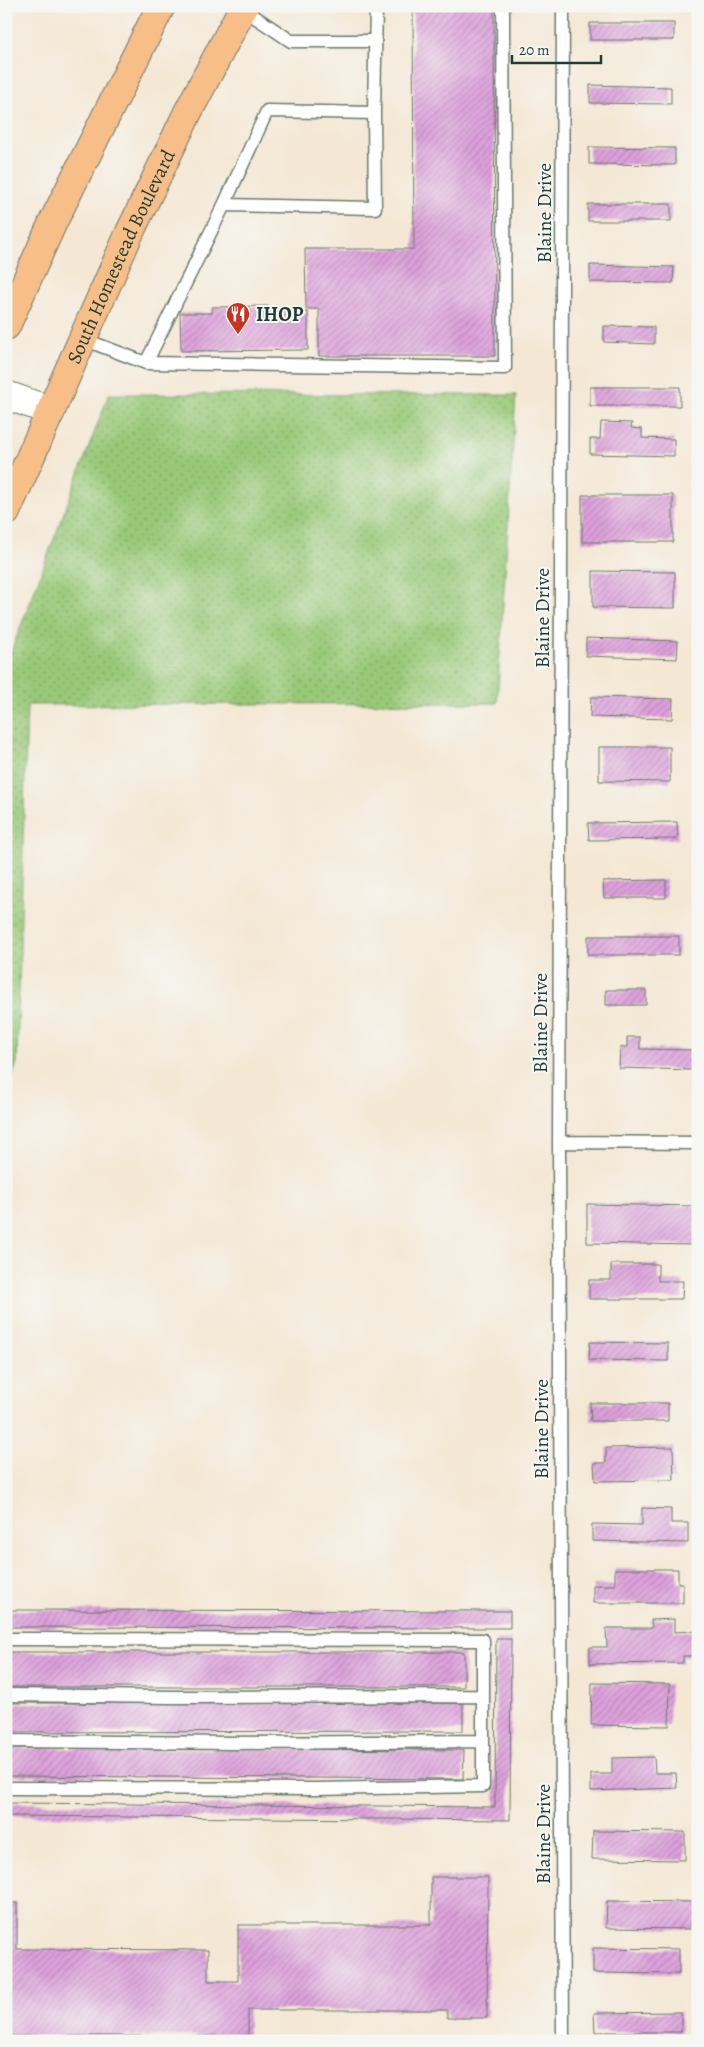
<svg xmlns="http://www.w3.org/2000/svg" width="704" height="2047" font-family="Alegreya,serif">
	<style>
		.grass { fill: url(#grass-dots); stroke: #5c8356 }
		.building { fill: url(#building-hatch) }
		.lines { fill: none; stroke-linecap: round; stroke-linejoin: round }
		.service-casing { stroke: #6a796c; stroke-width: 15 }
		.tertiary-casing { stroke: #6a796c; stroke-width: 30 }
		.trunk-casing { stroke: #6a796c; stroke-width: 30 }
		.service { stroke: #fff; stroke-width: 12 }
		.tertiary { stroke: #fff; stroke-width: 28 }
		.trunk { stroke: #f7be88; stroke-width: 28 }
		.labels { text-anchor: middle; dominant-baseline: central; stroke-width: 4; stroke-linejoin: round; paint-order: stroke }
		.street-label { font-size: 20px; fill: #1f3d34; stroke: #f6f6f2 }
		.poi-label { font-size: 20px; font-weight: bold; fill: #1f3d34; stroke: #f6f6f2; text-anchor: start }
	</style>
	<defs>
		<pattern id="grass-dots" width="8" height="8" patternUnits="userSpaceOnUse" patternTransform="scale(1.25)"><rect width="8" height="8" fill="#99c978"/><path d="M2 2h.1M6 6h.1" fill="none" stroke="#7ca463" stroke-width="1.8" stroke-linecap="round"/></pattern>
		<pattern id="building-hatch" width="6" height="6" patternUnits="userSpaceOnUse" patternTransform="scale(1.25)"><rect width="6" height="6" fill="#dea1dc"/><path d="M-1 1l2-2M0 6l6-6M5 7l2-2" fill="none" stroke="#b384b3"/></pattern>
	</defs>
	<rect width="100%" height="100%" fill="#f6f6f2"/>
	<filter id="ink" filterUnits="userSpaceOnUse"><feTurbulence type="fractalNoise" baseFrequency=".02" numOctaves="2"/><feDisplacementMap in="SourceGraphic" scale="10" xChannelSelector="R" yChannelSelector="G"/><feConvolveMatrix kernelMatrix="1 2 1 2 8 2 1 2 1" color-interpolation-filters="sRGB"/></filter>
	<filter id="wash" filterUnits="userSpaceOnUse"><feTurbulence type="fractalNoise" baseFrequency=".0096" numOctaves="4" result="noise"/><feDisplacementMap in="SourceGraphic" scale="20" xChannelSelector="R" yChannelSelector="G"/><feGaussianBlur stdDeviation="1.12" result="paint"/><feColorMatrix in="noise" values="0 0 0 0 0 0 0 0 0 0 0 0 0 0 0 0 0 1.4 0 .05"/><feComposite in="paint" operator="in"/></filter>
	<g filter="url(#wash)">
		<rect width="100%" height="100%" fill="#f4e8d5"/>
		<path class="grass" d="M 109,394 L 516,395 L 497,703 L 27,705 L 17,1063 L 6,1096 L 6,665 Z"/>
		<g id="blocks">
			<path class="building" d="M 413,6 L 494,6 L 495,356 L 319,356 L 319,309 L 306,309 L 305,249 L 414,249 Z
				M 590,23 L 674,23 L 674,40 L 590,40 Z
				M 590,85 L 671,87 L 671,104 L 590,103 Z
				M 589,147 L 675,148 L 675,165 L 589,164 Z
				M 588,204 L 671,204 L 671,221 L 588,221 Z
				M 590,265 L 674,267 L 673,283 L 590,282 Z
				M 268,306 L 268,312 L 308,312 L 308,350 L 181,351 L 180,313 L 212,313 L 212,307 Z
				M 604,326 L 654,327 L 654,344 L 604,342 Z
				M 590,387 L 680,387 L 680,406 L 590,406 Z
				M 601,422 L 632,423 L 631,428 L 642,429 L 642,438 L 674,439 L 674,456 L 590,454 L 590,439 L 600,439 Z
				M 582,495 L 673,495 L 673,542 L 582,542 Z
				M 593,571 L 675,572 L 675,608 L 593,607 Z
				M 586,638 L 678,641 L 677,659 L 586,656 Z
				M 591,697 L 673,699 L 672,719 L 590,717 Z
				M 599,747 L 670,747 L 670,782 L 599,781 Z
				M 677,822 L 678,839 L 589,840 L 588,823 Z
				M 666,880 L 666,898 L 604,898 L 603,881 Z
				M 588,936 L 679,936 L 679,955 L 588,955 Z
				M 606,990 L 646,990 L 646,1005 L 606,1005 Z
				M 627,1037 L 640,1037 L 640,1049 L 693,1050 L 692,1070 L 619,1068 L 620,1047 L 627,1047 Z
				M 587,1204 L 696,1206 L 695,1245 L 587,1243 Z
				M 611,1264 L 658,1264 L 658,1281 L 683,1281 L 682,1299 L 589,1299 L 589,1280 L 611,1280 Z
				M 590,1342 L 668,1343 L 668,1361 L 589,1360 Z
				M 590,1403 L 668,1403 L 668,1421 L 591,1421 Z
				M 673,1447 L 674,1480 L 595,1481 L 594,1463 L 606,1463 L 606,1448 Z
				M 642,1508 L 671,1509 L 671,1523 L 688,1523 L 688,1543 L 592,1541 L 592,1524 L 642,1525 Z
				M 615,1569 L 678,1569 L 678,1583 L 683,1583 L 683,1603 L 593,1603 L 593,1585 L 615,1585 Z
				M 6,1610 L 510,1611 L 510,1628 L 6,1627 Z
				M 674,1619 L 674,1632 L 694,1631 L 694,1656 L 683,1656 L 683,1663 L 590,1664 L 590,1647 L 607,1647 L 606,1628 L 652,1628 L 651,1620 Z
				M 496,1639 L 511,1639 L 510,1820 L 6,1816 L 6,1803 L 495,1807 Z
				M 6,1652 L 464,1652 L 464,1687 L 6,1687 Z
				M 592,1683 L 670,1684 L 669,1726 L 591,1725 Z
				M 6,1703 L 463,1703 L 463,1731 L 6,1732 Z
				M 6,1748 L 464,1750 L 463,1779 L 6,1776 Z
				M 654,1757 L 655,1773 L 676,1773 L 677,1788 L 591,1791 L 591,1774 L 612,1774 L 612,1758 Z
				M 593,1831 L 685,1832 L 685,1860 L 592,1859 Z
				M 431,1877 L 488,1877 L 487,2018 L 447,2018 L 447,2010 L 248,2010 L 248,2036 L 6,2036 L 6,1903 L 17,1903 L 17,1949 L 208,1950 L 208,1981 L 238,1981 L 238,1925 L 431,1925 Z
				M 607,1901 L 698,1902 L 698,1929 L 606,1928 Z
				M 593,1948 L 679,1949 L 679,1974 L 593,1973 Z
				M 681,2012 L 681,2032 L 595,2032 L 594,2013 Z"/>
		</g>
	</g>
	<g filter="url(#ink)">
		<use href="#blocks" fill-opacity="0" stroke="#6a796c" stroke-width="1"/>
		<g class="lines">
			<g class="service-casing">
				<path id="service" d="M 376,6 L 374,113 L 267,111 L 224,205 L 146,363 L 505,368 L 503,6
					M 243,9 L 291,41 L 375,41
					M 224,205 L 375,208 L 374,113
					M 83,339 L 146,363
					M 559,1142 L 698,1143
					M 6,1639 L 483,1640 L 483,1786 L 315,1789 L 6,1788
					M 6,1695 L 171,1697 L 483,1696
					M 6,1741 L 236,1743 L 483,1741
					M 563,2041 L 559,1142 L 563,6"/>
			</g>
			<g class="tertiary-casing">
				<path id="tertiary" d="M 6,395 L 51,411"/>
			</g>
			<g class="trunk-casing">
				<g id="trunk">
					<path d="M 6,326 L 53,222 L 161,6"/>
					<path id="s1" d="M 6,512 L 130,232 L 189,110 L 244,6"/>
				</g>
			</g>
			<use href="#service" class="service"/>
			<use href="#tertiary" class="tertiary"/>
			<use href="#trunk" class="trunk"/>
		</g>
	</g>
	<defs>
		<g id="restaurant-pin" transform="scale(1.25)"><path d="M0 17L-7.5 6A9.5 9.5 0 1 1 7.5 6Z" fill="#c8321e" stroke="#f6f6f2"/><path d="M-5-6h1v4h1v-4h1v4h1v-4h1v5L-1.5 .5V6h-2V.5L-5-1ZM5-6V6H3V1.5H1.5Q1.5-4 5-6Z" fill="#fff"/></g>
	</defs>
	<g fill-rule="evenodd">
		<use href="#restaurant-pin" x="238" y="314"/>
	</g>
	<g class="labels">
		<g class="street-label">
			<text transform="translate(544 213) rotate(-90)">Blaine Drive</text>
			<text stroke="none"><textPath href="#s1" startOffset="280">South Homestead Boulevard</textPath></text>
			<text transform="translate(542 618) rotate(-90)">Blaine Drive</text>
			<text transform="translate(540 1023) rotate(-90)">Blaine Drive</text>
			<text transform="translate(541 1429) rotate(-90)">Blaine Drive</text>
			<text transform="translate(543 1834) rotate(-90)">Blaine Drive</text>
		</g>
		<g class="poi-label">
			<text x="256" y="314">IHOP</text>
		</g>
	</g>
	<rect width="704" height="2047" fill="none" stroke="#f6f6f2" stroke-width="25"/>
	<path d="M512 55v8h89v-8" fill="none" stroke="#1f3d34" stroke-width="2.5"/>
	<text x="519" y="55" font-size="15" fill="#1f3d34" stroke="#f6f6f2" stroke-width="4" paint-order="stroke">20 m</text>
</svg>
